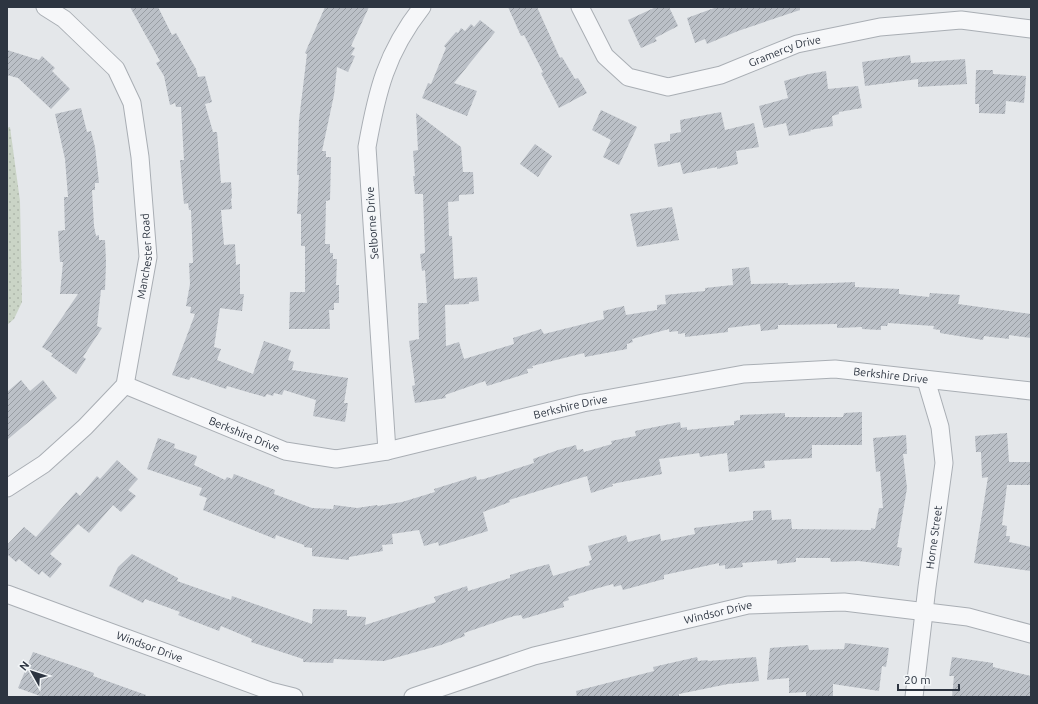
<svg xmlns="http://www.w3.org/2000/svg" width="1038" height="704" font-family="Ubuntu,sans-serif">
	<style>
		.park { fill: url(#park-dots) }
		.building { fill: url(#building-hatch) }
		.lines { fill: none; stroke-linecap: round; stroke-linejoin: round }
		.minor-casing { stroke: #a9aeb4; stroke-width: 19 }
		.minor { stroke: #f6f7f9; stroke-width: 17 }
		.labels { text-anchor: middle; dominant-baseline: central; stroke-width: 3; stroke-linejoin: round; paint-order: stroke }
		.street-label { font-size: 11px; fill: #2d3541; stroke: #f3f6f8 }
	</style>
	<defs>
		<pattern id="park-dots" width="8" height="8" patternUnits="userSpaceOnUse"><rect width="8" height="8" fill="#cad4c6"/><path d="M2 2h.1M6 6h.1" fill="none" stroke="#aeb7ab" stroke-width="1.8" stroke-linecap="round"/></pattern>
		<pattern id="building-hatch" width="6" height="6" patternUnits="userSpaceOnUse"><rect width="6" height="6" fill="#bbc0c7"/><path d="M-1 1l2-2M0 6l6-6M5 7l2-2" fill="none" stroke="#989da3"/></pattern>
	</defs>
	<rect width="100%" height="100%" fill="#e4e7ea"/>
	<path class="park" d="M 10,127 L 20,201 L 22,302 L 14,319 L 7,325 L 7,128 Z"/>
	<path class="building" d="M 130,7 L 158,7 L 172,35 L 176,33 L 196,69 L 198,77 L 205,76 L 212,102 L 205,104 L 213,132 L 217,132 L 221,183 L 231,182 L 232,198 L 231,199 L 232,209 L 221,210 L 224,245 L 235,244 L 236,265 L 240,264 L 240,294 L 244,294 L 242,311 L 220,308 L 214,347 L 221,349 L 217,360 L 253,374 L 264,341 L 291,350 L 288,360 L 294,362 L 292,370 L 348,378 L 344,403 L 348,403 L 345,422 L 313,416 L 316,400 L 284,390 L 282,395 L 274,393 L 273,396 L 267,394 L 265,397 L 227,386 L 226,389 L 191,377 L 189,380 L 172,375 L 195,314 L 190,313 L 191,307 L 186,306 L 190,284 L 189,263 L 193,263 L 191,210 L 189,210 L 188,203 L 184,204 L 180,160 L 184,160 L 181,107 L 176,107 L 175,103 L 170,105 L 164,76 L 156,63 L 160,61 Z
		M 325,7 L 369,7 L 351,46 L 355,48 L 351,55 L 355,56 L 348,72 L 337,67 L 334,95 L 322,151 L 326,151 L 326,157 L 331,157 L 330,200 L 326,201 L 325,244 L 330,244 L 330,253 L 333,253 L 333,259 L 337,259 L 336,285 L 339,285 L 339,303 L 334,303 L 334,310 L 329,310 L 330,329 L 289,329 L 290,292 L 305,292 L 305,246 L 301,246 L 301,214 L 297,214 L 299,175 L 297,175 L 299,120 L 307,54 L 305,53 Z
		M 508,7 L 537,7 L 560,58 L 562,57 L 575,79 L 578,78 L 587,93 L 559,108 L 541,73 L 543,72 L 524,35 L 521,36 Z
		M 656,7 L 669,7 L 678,26 L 655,38 L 657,41 L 641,48 L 628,20 Z
		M 717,7 L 800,7 L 800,10 L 738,31 L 707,44 L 705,39 L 695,43 L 687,18 Z
		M 480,20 L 495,32 L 454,83 L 477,91 L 467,116 L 422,98 L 428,83 L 431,84 L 446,48 L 444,46 L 456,32 L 458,33 L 461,28 L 465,31 L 471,24 L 474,27 Z
		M 7,50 L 39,60 L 42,56 L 55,68 L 52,71 L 70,89 L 51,109 L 18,78 L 7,75 Z
		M 910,55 L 911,63 L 965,59 L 967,84 L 918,87 L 918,79 L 865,86 L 862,62 Z
		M 976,70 L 993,70 L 993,74 L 1026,76 L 1024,103 L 1006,101 L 1005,114 L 979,113 L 979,104 L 975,104 Z
		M 826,71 L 828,89 L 858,86 L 862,108 L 839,112 L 839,114 L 832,116 L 833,126 L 810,130 L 811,131 L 789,136 L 786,123 L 764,128 L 759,106 L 788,98 L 784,81 L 809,74 Z
		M 81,108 L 87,132 L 91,131 L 95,147 L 99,183 L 95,183 L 95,190 L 92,190 L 94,226 L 96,236 L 99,235 L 99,240 L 105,240 L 106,262 L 105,290 L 101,290 L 97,326 L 102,328 L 83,357 L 86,359 L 76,374 L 51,356 L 53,354 L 42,347 L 78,294 L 60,294 L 63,262 L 60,262 L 58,231 L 65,230 L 64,197 L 68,197 L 65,159 L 55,114 Z
		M 601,110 L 637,127 L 619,165 L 603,157 L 611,140 L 592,130 Z
		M 721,112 L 725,130 L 754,123 L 759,147 L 736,151 L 738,164 L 717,169 L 717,167 L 683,174 L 680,162 L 658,167 L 654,144 L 670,141 L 670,134 L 681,132 L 680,120 Z
		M 416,113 L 461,147 L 463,172 L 473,172 L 474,194 L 459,195 L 459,201 L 448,202 L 449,236 L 452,236 L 454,279 L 477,277 L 479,301 L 469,302 L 469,304 L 445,305 L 446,346 L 459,342 L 464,359 L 514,344 L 513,338 L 541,329 L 544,334 L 604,319 L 603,311 L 624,306 L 626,315 L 657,310 L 657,305 L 666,304 L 665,295 L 705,291 L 705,288 L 733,285 L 732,269 L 749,267 L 751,284 L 788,283 L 788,285 L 855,282 L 855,287 L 899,289 L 899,294 L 929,297 L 930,293 L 960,295 L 958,304 L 1031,314 L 1031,338 L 1009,335 L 1009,339 L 984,336 L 983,340 L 940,333 L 940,330 L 933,329 L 934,326 L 888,323 L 887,326 L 881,326 L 881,330 L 862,329 L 862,327 L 837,328 L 837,324 L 778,325 L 778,329 L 761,331 L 760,324 L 728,328 L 728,332 L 685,337 L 685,333 L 678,334 L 678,331 L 669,332 L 669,329 L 632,339 L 633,342 L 627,344 L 627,349 L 585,357 L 584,353 L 532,366 L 533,368 L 527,369 L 528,373 L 503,381 L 487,386 L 485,381 L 445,395 L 446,398 L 415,403 L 412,386 L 415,385 L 409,341 L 419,339 L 418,303 L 427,303 L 425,270 L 422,271 L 420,254 L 425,253 L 423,194 L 415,194 L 413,176 L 415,176 L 413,151 L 418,150 Z
		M 535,144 L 552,156 L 538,177 L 520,164 Z
		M 672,207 L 679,240 L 637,247 L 630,214 Z
		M 21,380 L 30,391 L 43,380 L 57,398 L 7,440 L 7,392 Z
		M 862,412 L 862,445 L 812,445 L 812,458 L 764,461 L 765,468 L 729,472 L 727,453 L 700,457 L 699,453 L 659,459 L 662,474 L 612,484 L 613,486 L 591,493 L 587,476 L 509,500 L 510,502 L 483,512 L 488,531 L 439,546 L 438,542 L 424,546 L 419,530 L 392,534 L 393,544 L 382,545 L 383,551 L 349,557 L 349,560 L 312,556 L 312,548 L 304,547 L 304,545 L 276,535 L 275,539 L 203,510 L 207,498 L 199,495 L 202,488 L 147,469 L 158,438 L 175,444 L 174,448 L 197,456 L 194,465 L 225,480 L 227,477 L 232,479 L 234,474 L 275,490 L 274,494 L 312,508 L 333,509 L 334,505 L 357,508 L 377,505 L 378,506 L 402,502 L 435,492 L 434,489 L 476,476 L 477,480 L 484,479 L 534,463 L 533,459 L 558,450 L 576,445 L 577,450 L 583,449 L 584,452 L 612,444 L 611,441 L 636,436 L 635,431 L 680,422 L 681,428 L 687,427 L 687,430 L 734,425 L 734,421 L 740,420 L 740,415 L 785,413 L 785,417 L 843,417 L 844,413 Z
		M 1007,433 L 1009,462 L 1031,462 L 1031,485 L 1007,485 L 1002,525 L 1007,526 L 1006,536 L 1010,536 L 1009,542 L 1031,547 L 1031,571 L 974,563 L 988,477 L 982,478 L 981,452 L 976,452 L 975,436 Z
		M 906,435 L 907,454 L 903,454 L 907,488 L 897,547 L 902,548 L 899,566 L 859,561 L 831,562 L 830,558 L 796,558 L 796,562 L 777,564 L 777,560 L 742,563 L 743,567 L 725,569 L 725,565 L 719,566 L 719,563 L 664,575 L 664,579 L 623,590 L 621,585 L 614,587 L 613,584 L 591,590 L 568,597 L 569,600 L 563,602 L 564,607 L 523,619 L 521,615 L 514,616 L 464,633 L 465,636 L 441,645 L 384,661 L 334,659 L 333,663 L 303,662 L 303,659 L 251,642 L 252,639 L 221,626 L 219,631 L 178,615 L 180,612 L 145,599 L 143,603 L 109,586 L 118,567 L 132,554 L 178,578 L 177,581 L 231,600 L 232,596 L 312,624 L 313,609 L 347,610 L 347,616 L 366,617 L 365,625 L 436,602 L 434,597 L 467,586 L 468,591 L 510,578 L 510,575 L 526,570 L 549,564 L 553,576 L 590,565 L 589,561 L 592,560 L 588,546 L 626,535 L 628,542 L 660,534 L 661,541 L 695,534 L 694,528 L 753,520 L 753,511 L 771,510 L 772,520 L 791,519 L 792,529 L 871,530 L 871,528 L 875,529 L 879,508 L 883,508 L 880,471 L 876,472 L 873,438 Z
		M 117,460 L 138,479 L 128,490 L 136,496 L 121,512 L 113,505 L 89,533 L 78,524 L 50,554 L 62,564 L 50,578 L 42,571 L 39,575 L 19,559 L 16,562 L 7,554 L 7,545 L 24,527 L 36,537 L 76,492 L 80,496 L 97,476 L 100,479 Z
		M 845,643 L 889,648 L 886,667 L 882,666 L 879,691 L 833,684 L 833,697 L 806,697 L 806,692 L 789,693 L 789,678 L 767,680 L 770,648 L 808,645 L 809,650 L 844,649 Z
		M 33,652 L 94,673 L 93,676 L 146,695 L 145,697 L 43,697 L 18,688 Z
		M 697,657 L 698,661 L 707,660 L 708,661 L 756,657 L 759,681 L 728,684 L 679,694 L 679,697 L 577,697 L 576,691 L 654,671 L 653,667 Z
		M 952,657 L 993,663 L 993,667 L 1031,676 L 1031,697 L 952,697 L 954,676 L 949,676 Z"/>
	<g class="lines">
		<g class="minor-casing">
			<g id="minor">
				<path id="s1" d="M 580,7 L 605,56 L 628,77 L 668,87 L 721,75 L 797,44 L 880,27 L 961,20 L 1031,29"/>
				<path id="s2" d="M 125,385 L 285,451 L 336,459 L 387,451 L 583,403 L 744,374 L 835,369 L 1031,391"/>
				<path d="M 387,451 L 367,147 C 377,91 386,53 422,7"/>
				<path id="s3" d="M 7,488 L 44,464 L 85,427 L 125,385 L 148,257 L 140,157 L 132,103 L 116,69 L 64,19 L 45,7"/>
				<path id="s4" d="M 7,594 L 270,691 L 294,697"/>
				<path id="s5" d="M 413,697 L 534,656 L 748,605 L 844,602 L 968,617 L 1031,634"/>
				<path id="s6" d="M 914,697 L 927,587 L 944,463 L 940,427 L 926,380"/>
			</g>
		</g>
		<use href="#minor" class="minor"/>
	</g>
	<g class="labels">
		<g class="street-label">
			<text stroke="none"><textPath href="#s1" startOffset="250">Gramercy Drive</textPath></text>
			<text transform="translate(372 223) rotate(-94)">Selborne Drive</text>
			<text stroke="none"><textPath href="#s3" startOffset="288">Manchester Road</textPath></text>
			<text stroke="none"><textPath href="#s2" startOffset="789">Berkshire Drive</textPath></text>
			<text stroke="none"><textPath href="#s2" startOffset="465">Berkshire Drive</textPath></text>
			<text stroke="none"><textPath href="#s2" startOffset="129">Berkshire Drive</textPath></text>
			<text stroke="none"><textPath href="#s6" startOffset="161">Horne Street</textPath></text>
			<text stroke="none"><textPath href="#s5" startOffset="317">Windsor Drive</textPath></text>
			<text stroke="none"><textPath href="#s4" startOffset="152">Windsor Drive</textPath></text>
		</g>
	</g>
	<rect width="1038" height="704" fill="none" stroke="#2d3541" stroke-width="16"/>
	<g transform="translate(32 672) rotate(309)" stroke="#f3f6f8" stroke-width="3" paint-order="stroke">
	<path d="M0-3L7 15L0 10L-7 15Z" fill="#2d3541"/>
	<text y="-6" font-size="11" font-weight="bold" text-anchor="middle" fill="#2d3541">N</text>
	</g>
	<path d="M898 684v6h61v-6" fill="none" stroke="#2d3541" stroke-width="2"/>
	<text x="904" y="684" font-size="12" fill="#2d3541" stroke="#f3f6f8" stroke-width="3" paint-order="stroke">20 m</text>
</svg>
